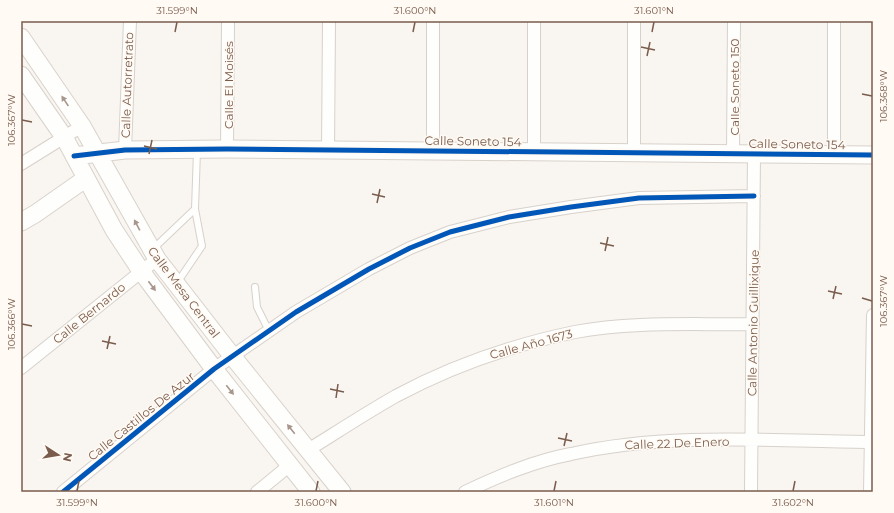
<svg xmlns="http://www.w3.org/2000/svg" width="894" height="513" font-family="Montserrat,sans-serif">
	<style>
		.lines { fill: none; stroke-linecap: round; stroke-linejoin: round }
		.lane-casing { stroke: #d7d1cb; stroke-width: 8 }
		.street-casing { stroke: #d7d1cb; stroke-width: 14 }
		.secondary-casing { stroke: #d9d2cb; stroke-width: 19 }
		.lane { stroke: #fefefd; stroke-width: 6 }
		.street { stroke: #fefefd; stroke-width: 12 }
		.secondary { stroke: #fefefd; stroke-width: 17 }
		.cycleway-casing { stroke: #fffaf3; stroke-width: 8 }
		.cycleway { stroke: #0057b8; stroke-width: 5 }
		.oneway { fill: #a8958b }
		.ticks { fill: none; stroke: #7a5c4d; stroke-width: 1.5 }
		.labels { text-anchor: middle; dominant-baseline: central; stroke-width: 3; stroke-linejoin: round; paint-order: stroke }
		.street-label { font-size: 12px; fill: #7a5c4d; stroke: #fffaf3 }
		.neatline { fill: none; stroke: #7a5c4d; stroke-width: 1.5 }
		.ticks-label { font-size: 10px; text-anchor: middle; fill: #7a5c4d }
	</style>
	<rect width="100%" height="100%" fill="#f9f5f0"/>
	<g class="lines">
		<g class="lane-casing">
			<path id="lane" d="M 153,249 L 195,209 L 197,151
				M 177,283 L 202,246 L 195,209
				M 255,287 L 257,307 L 269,331"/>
		</g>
		<g class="street-casing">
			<path id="street" d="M 433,21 L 433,151
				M 534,21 L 534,152
				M 834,21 L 834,155
				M 227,149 L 228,21
				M 125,150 L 130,21
				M 328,150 L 329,21
				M 634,153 L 634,21
				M 733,154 L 734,21
				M 21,164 L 82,126
				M 21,368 L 157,259
				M 308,450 C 337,432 366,413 396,396 C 452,366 512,345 575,332 C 632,321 694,325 753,324
				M 63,492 L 214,369 L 296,312 L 369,269 L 410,248 L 450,232 L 509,217 L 571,207 L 639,198 L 754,196
				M 257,492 L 290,465
				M 465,492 C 499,476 534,461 571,454 C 669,432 773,441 873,442
				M 751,492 L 754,154
				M 870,492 L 873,315"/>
		</g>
		<g class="secondary-casing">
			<path id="secondary" d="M 21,37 L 82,126 L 157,259 L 233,357 L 342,492
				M 21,75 L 64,137 L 114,230 L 141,271 L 214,369 L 311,492
				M 74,156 L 125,150 L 227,149 L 873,155
				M 21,222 L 35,214 L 85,179"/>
		</g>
		<use href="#lane" class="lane"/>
		<use href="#street" class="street"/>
		<use href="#secondary" class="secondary"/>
		<g class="cycleway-casing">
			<path id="cycleway" d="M 74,156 L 125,150 L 227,149 L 873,155
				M 63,492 L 214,369 L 296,312 L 369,269 L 410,248 L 450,232 L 509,217 L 571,207 L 639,198 L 754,196"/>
		</g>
		<use href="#cycleway" class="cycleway"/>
	</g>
	<defs><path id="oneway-solid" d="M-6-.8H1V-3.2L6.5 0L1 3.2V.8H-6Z"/></defs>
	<g class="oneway">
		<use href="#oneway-solid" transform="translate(65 101) rotate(-124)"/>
		<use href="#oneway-solid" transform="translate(137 225) rotate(-118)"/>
		<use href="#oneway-solid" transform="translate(152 286) rotate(53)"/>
		<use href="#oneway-solid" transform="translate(230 390) rotate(52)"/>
		<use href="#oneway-solid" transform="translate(291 429) rotate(-129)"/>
	</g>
	<path class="ticks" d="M 175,32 L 177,22M 413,32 L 415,22M 652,32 L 654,22M 641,47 L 655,50M 647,56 L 650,42M 862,94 L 872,96M 22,120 L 32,122M 144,146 L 157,149M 149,154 L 152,140M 372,194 L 385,197M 377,203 L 380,189M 600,243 L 614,246M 605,251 L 608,237M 828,291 L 842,294M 862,298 L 872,301M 833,299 L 836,286M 22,324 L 32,326M 102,341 L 116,344M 107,349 L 110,336M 330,389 L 344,392M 336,398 L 338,384M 558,438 L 572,441M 564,446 L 567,433M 77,491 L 79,481M 316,491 L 318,481M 554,491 L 556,481M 793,491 L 795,481"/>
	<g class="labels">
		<g class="street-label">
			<text transform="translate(127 85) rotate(-88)">Calle Autorretrato</text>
			<text transform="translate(228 85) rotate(-90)">Calle El Moisés</text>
			<text transform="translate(734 87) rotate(-90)">Calle Soneto 150</text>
			<text transform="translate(473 141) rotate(1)">Calle Soneto 154</text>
			<text transform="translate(797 144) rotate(1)">Calle Soneto 154</text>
			<text transform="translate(184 292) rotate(53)">Calle Mesa Central</text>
			<text transform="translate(89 313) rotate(-39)">Calle Bernardo</text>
			<text transform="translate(753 323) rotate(-89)">Calle Antonio Guillixique</text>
			<text transform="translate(531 344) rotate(-15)">Calle Año 1673</text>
			<text transform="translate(141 416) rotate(-39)">Calle Castillos De Azur</text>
			<text transform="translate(677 443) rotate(-2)">Calle 22 De Enero</text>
		</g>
	</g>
	<rect width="894" height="513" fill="none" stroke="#fffaf3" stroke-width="44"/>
	<g transform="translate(58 455) rotate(102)" stroke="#fffaf3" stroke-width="3" paint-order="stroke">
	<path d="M0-3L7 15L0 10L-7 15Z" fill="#7a5c4d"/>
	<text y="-6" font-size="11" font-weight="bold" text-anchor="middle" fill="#7a5c4d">N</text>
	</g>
	<rect x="22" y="22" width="850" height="469" class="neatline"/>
	<g class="ticks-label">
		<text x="177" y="14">31.599°N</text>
		<text x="415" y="14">31.600°N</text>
		<text x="654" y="14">31.601°N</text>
		<text transform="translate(883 96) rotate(-90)" y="4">106.368°W</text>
		<text transform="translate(11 120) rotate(-90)" y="4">106.367°W</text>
		<text transform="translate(883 301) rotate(-90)" y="4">106.367°W</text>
		<text transform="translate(11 324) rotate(-90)" y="4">106.366°W</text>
		<text x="77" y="506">31.599°N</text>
		<text x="316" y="506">31.600°N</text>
		<text x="554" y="506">31.601°N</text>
		<text x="793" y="506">31.602°N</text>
	</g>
</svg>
